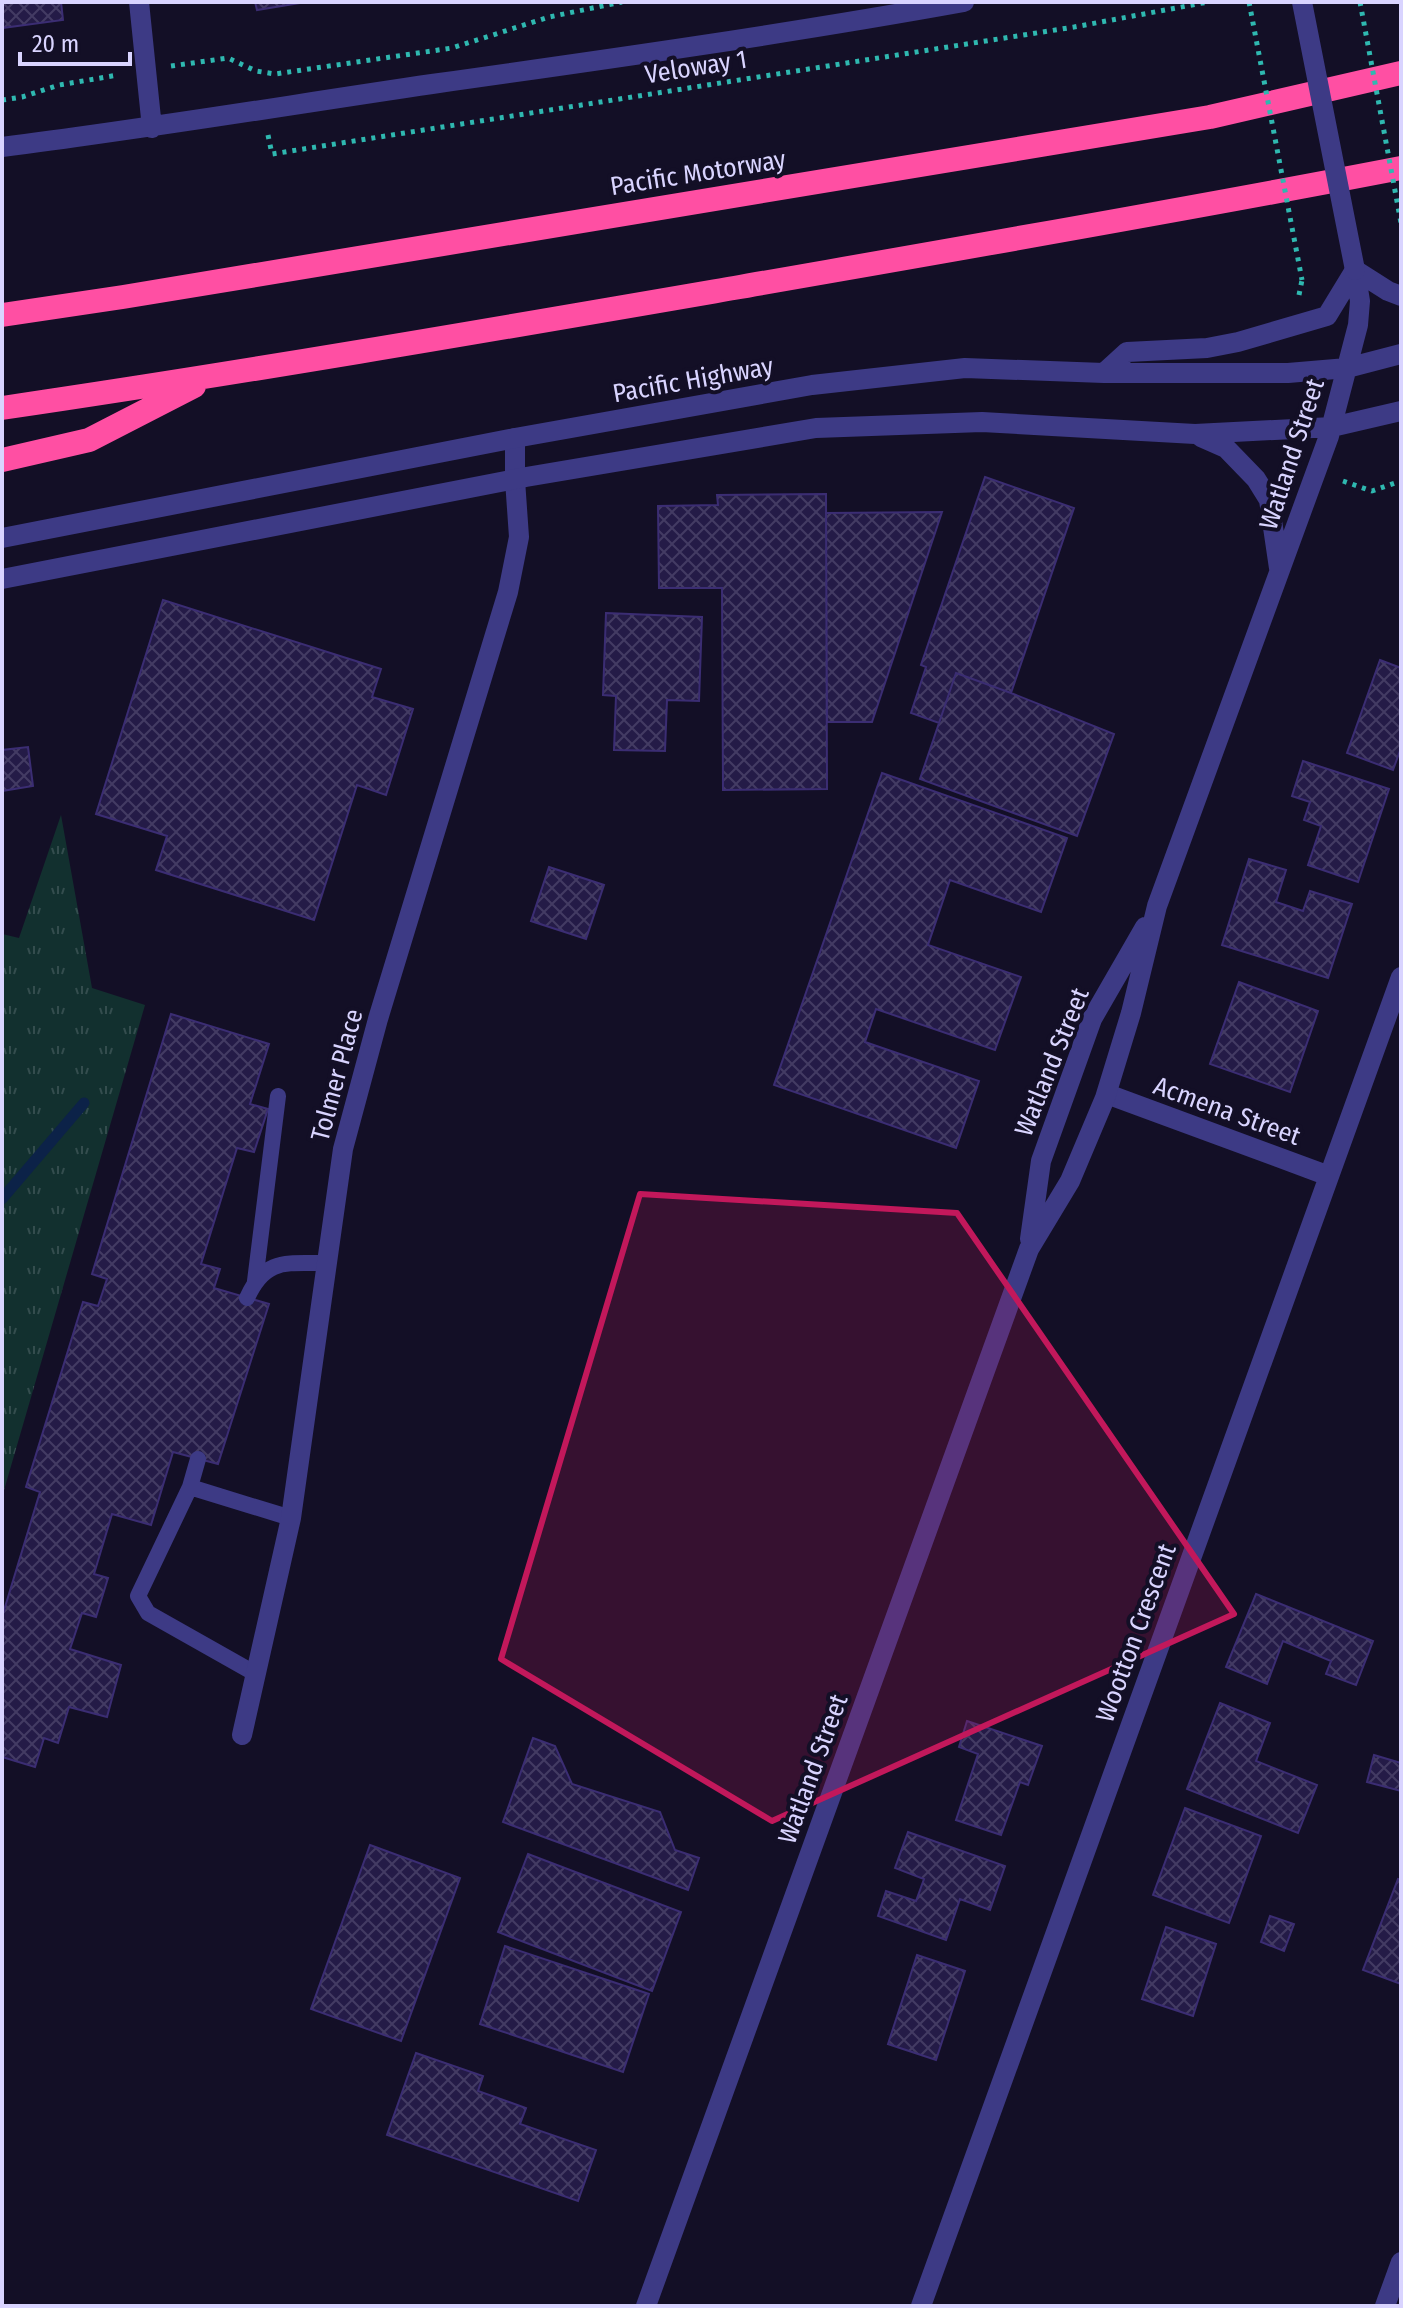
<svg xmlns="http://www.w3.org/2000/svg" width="1403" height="2308" font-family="'Fira Sans Condensed',sans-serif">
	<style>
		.grass { fill: url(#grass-tufts) }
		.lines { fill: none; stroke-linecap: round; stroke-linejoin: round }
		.stream { stroke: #0c2248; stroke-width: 11 }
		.building { fill: url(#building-cross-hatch); stroke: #3b2d73; stroke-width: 2 }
		.path { stroke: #2fb8b0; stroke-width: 5; stroke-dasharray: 4 6; stroke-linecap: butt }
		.service { stroke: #3d3a85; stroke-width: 16 }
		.minor { stroke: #3d3a85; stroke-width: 20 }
		.tertiary { stroke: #3d3a85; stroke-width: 20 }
		.motorway { stroke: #ff4fa3; stroke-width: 24 }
		.path-bridge { stroke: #2fb8b0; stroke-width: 5; stroke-dasharray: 4 6; stroke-linecap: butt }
		.tertiary-bridge { stroke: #3d3a85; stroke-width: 20 }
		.marked { fill: #c2185b; fill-opacity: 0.2; stroke: #c2185b; stroke-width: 6; stroke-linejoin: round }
		.labels { text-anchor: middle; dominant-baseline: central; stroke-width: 8; stroke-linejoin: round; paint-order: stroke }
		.street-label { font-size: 26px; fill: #d9d4ff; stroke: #130f26 }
	</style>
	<defs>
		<pattern id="grass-tufts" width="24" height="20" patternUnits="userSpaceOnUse" patternTransform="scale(2)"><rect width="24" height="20" fill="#12302f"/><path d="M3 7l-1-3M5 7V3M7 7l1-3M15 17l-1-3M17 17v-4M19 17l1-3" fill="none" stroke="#344d4e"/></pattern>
		<pattern id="building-cross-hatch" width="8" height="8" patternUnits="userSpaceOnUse" patternTransform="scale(2)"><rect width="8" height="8" fill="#241b47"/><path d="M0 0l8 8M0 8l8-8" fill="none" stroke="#433b63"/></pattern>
	</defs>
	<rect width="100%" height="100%" fill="#130f26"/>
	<path class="grass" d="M 61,815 L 92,988 L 145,1005 L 2,1497 L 2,934 L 19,938 Z"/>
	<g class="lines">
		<path class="stream" d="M 2,1199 L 84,1103"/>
	</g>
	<path class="building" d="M 2,2 L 61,2 L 63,20 L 2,28 Z
		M 255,2 L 306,2 L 257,10 Z
		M 985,477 L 1074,508 L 1011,693 L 956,673 L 939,723 L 911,713 L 926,667 L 921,665 Z
		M 826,494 L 827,789 L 723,790 L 722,588 L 659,588 L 658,506 L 718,505 L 717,495 Z
		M 942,512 L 872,722 L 827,722 L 826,513 Z
		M 163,600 L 381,669 L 372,697 L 413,709 L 386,795 L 357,785 L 314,920 L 156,870 L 167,836 L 96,814 Z
		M 606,613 L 702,617 L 699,701 L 667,700 L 665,751 L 614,750 L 616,696 L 603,695 Z
		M 1380,660 L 1401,668 L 1401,748 L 1393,770 L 1347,753 Z
		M 956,673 L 1011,693 L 1114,734 L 1077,836 L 920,779 Z
		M 28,747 L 33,786 L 2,791 L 2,750 Z
		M 1303,761 L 1389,789 L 1358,882 L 1308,865 L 1321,826 L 1304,820 L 1310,802 L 1292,796 Z
		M 882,773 L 1067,838 L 1041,912 L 950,880 L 928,945 L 1021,977 L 995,1050 L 876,1009 L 865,1042 L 979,1081 L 956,1148 L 774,1085 Z
		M 1249,859 L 1286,870 L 1276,902 L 1303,911 L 1310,891 L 1352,904 L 1328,978 L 1222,945 Z
		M 549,867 L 604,885 L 586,939 L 531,921 Z
		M 1239,982 L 1318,1011 L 1290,1092 L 1210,1064 Z
		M 171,1014 L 269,1044 L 250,1104 L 268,1109 L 254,1152 L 237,1148 L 201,1264 L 220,1269 L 214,1288 L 269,1304 L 218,1464 L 173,1452 L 151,1525 L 112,1514 L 94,1574 L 108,1578 L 96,1617 L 82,1613 L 70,1649 L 121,1665 L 107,1717 L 69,1707 L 58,1743 L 44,1738 L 35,1767 L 2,1757 L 2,1617 L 40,1492 L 26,1487 L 83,1302 L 98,1306 L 107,1279 L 92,1274 Z
		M 1256,1594 L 1373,1641 L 1356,1685 L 1326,1674 L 1331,1661 L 1283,1641 L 1267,1684 L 1226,1667 Z
		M 1220,1703 L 1270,1723 L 1256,1761 L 1317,1785 L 1298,1833 L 1187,1789 Z
		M 967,1721 L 1042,1746 L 1028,1785 L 1020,1782 L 1001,1835 L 956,1820 L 978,1754 L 959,1747 Z
		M 533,1738 L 555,1746 L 572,1784 L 660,1812 L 675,1850 L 699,1858 L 688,1890 L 503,1822 Z
		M 1374,1755 L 1401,1763 L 1401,1791 L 1367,1782 Z
		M 1185,1808 L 1261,1836 L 1229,1923 L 1153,1895 Z
		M 908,1832 L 1005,1866 L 990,1910 L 960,1899 L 946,1940 L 878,1916 L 886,1891 L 916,1901 L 924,1879 L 895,1868 Z
		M 370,1845 L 460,1878 L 401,2041 L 311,2009 Z
		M 528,1854 L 681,1912 L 652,1991 L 498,1932 Z
		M 1398,1879 L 1401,1880 L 1401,1984 L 1363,1970 Z
		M 1270,1916 L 1294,1924 L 1284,1951 L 1261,1942 Z
		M 1166,1927 L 1216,1944 L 1193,2016 L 1142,1999 Z
		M 505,1946 L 649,1994 L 623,2072 L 480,2024 Z
		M 917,1955 L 965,1971 L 936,2060 L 888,2044 Z
		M 416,2053 L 483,2076 L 478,2091 L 526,2108 L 520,2124 L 596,2150 L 578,2201 L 387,2135 Z"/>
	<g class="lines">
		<path class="path" d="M 171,66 L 228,58 L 256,71 L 275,74 L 452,48 L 549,17 L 622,2
			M 2,100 L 22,97 L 59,85 L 118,75
			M 268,135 L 272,154 L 1074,27 L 1208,2
			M 1299,295 L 1302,280
			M 1343,481 L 1372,491 L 1401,481"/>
		<path class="service" d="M 255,1281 L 278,1096
			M 247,1298 C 266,1256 288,1264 328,1263
			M 198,1459 L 190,1487 L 138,1596 L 148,1613 L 256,1674
			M 190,1487 L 291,1518"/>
		<path class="minor" d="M 1107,1094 L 1329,1176
			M 242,1735 L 291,1518 L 343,1149 L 378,1019 L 508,592 L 519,537 L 515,480 L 515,438
			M 921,2306 L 1401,977
			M 1385,2306 L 1401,2262"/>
		<path class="tertiary" d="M 139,2 L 152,128
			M 2,147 C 146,129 289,105 432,84 C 610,59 787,34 964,2
			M 1355,270 L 1388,291 L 1401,296
			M 1104,373 L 1127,352 L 1207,348 L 1238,342 L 1327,316 L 1355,270
			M 1201,437 L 1226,448 L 1256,479 L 1269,500 L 1279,568
			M 2,538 L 515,438 L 812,385 L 965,368 L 1104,373 L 1288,373 L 1347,368 L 1401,354
			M 2,579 L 526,477 L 816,428 L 982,422 L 1195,434 L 1332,427 L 1401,411
			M 1030,1239 L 1041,1161 L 1092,1019 L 1145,927
			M 646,2306 L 1029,1249 L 1070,1181 L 1105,1098 L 1131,1013 L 1157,906 L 1329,436 L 1358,325 L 1360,301 L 1355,270"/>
		<path class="motorway" d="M 2,315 L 123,297 L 1210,117 L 1401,73
			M 2,408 C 247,372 490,330 734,288 C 957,249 1179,211 1401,168
			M 2,460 L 89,440 L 194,386"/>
		<path class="path-bridge" d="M 1249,2 L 1302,280
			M 1360,2 L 1401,223"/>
		<path class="tertiary-bridge" d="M 1302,2 L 1355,270"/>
	</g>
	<path class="marked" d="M 640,1194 L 957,1213 L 1234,1614 L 772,1821 L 501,1659 Z"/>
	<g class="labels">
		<g class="street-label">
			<text transform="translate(696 67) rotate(-9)">Veloway 1</text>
			<text transform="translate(698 173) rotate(-9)">Pacific Motorway</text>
			<text transform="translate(693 380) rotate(-10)">Pacific Highway</text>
			<text transform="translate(1292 454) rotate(-72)">Watland Street</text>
			<text transform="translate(1052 1062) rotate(-68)">Watland Street</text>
			<text transform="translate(337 1075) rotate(-75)">Tolmer Place</text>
			<text transform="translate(1227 1111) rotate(20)">Acmena Street</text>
			<text transform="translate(1136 1633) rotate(-70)">Wootton Crescent</text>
			<text transform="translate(813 1769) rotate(-70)">Watland Street</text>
		</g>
	</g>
	<rect width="1403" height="2308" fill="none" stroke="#d9d4ff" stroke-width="8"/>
	<path d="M20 52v12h110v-12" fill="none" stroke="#d9d4ff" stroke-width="4"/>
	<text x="32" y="52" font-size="24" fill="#d9d4ff" stroke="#130f26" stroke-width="6" paint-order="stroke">20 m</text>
</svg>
